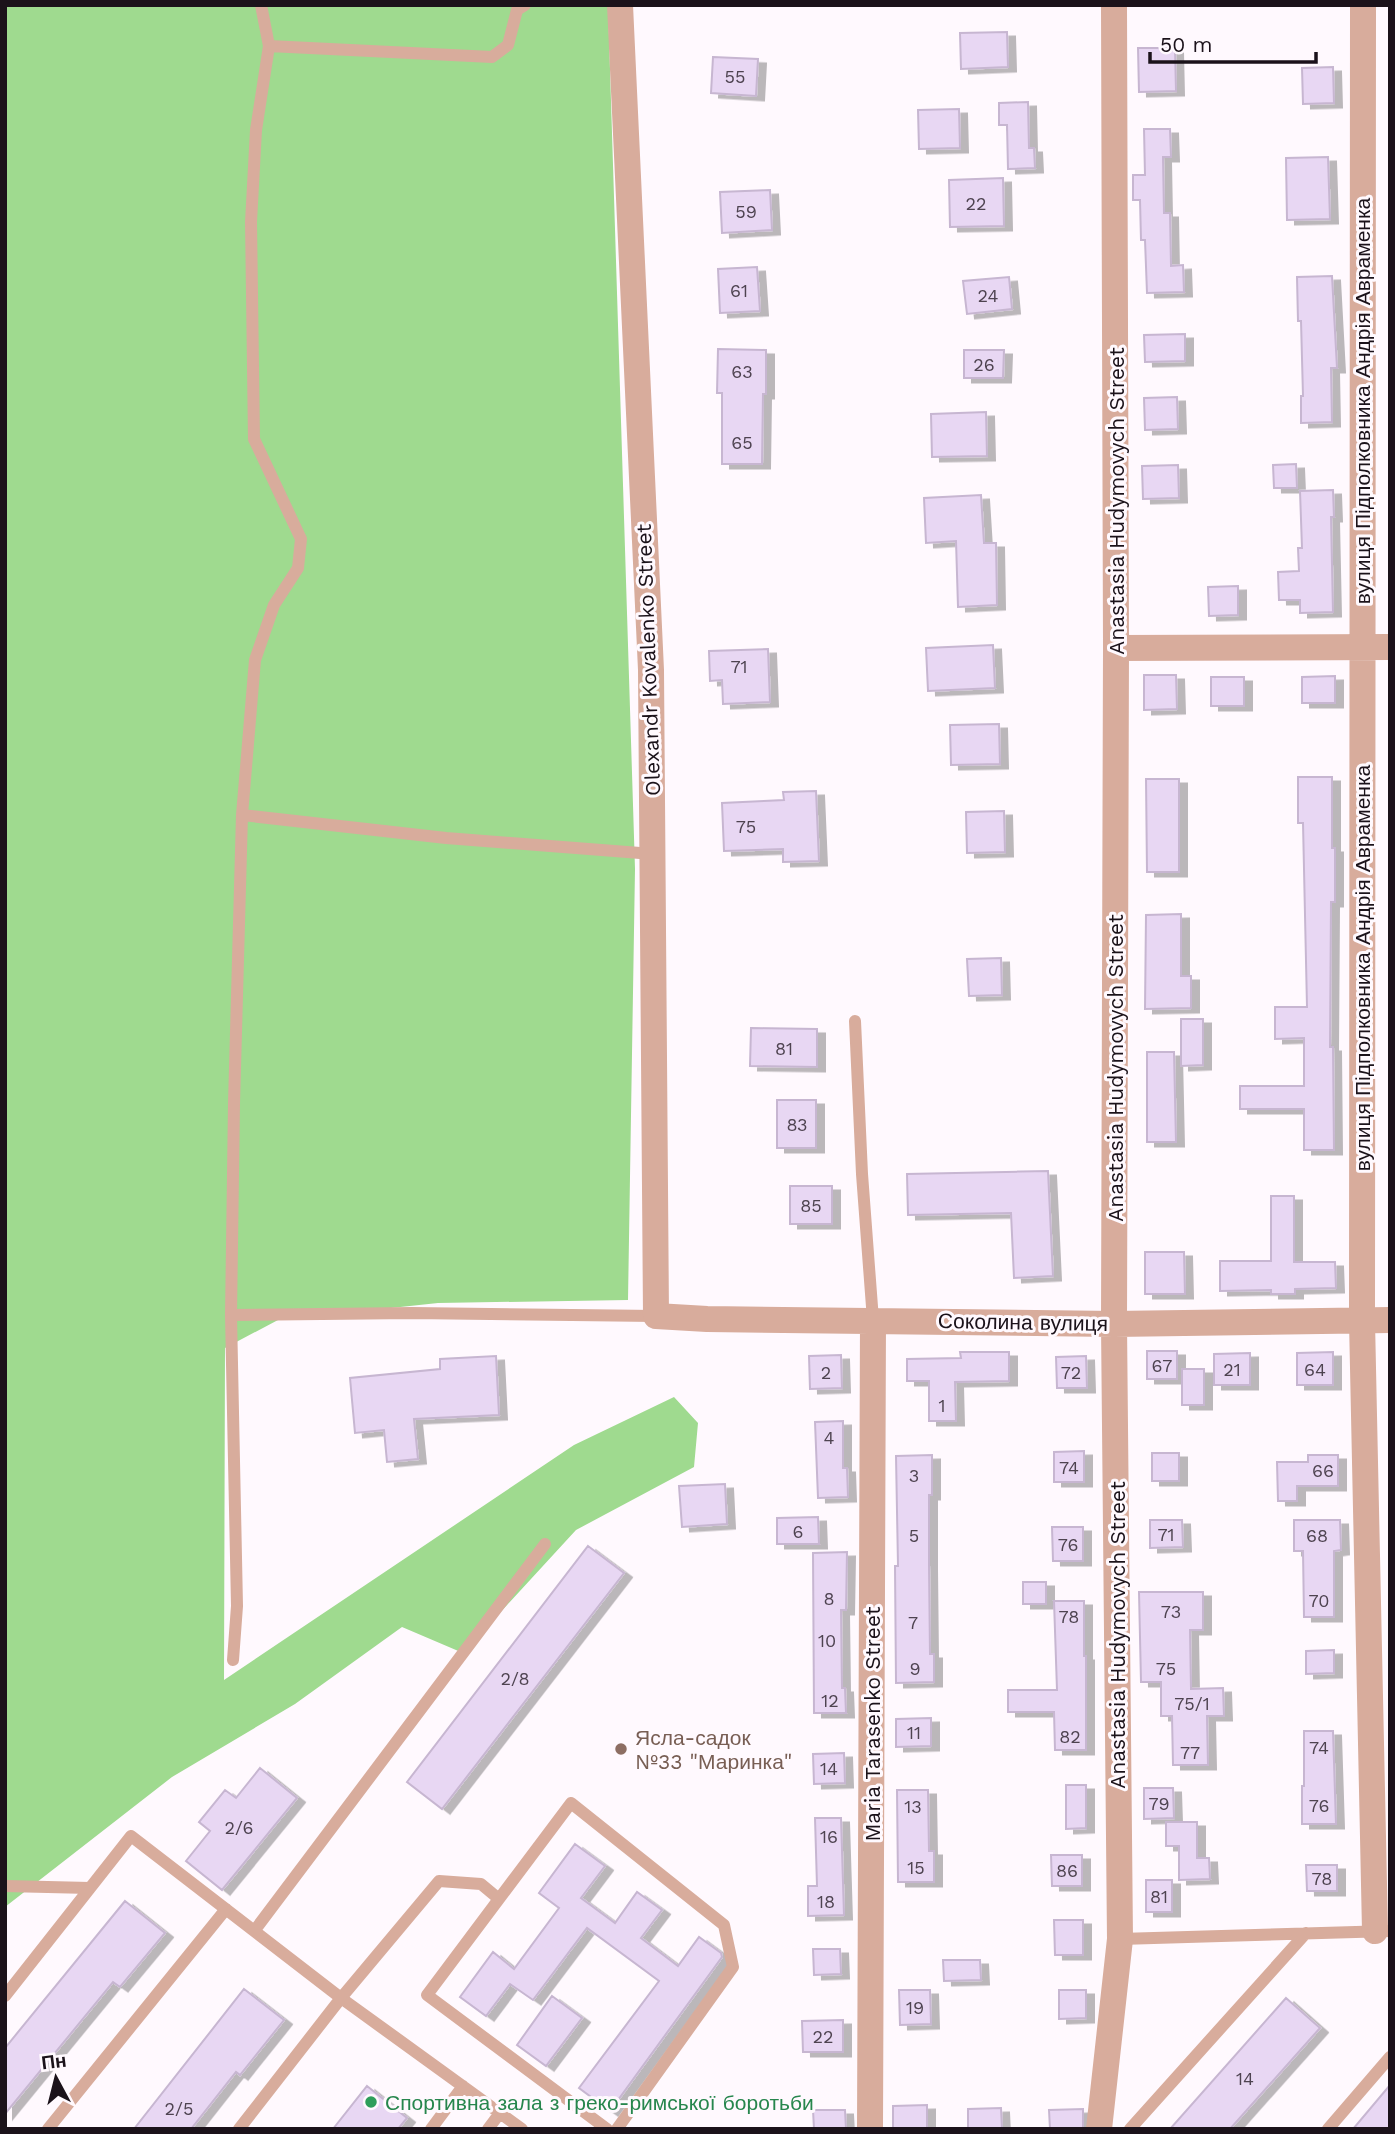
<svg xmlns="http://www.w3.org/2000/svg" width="1395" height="2134" font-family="'Work Sans',sans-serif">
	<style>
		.green { fill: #9fda8f }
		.building { fill: #e8d7f3; stroke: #c7b6d1; stroke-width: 2; filter: url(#shadow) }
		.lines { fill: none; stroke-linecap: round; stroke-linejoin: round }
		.lane { stroke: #d8ac9c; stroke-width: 12 }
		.street { stroke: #d8ac9c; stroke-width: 26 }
		.education-dot { fill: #8d6e63; stroke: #fff9fe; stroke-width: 2.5 }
		.leisure-dot { fill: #2e9e5b; stroke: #fff9fe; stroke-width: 2.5 }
		.labels { text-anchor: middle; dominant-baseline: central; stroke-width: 6; stroke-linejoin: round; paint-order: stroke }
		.number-label { font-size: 18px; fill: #4e4350 }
		.street-label { font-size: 21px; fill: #1b121a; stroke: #fff9fe }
		.education-label { font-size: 21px; fill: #785e54; stroke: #fff9fe; text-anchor: start }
		.leisure-label { font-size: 21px; fill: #27864d; stroke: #fff9fe; text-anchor: start }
	</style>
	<defs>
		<filter id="shadow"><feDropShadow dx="8" dy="4.5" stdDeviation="0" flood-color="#0004"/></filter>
	</defs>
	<rect width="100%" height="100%" fill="#fff9fe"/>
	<path class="green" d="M 5,5 L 608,5 L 635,869 L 628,1300 L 438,1303 L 278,1320 L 225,1348 L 224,1680 L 574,1445 L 674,1397 L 698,1423 L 694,1467 L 576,1530 L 463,1653 L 402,1627 L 295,1704 L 172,1777 L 5,1907 Z"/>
	<path class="building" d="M 1007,32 L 1008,67 L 961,69 L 960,33 Z
		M 1138,48 L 1175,48 L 1176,91 L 1139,92 Z
		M 713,57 L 758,59 L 756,96 L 711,93 Z
		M 1333,67 L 1334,103 L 1303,104 L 1302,68 Z
		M 1028,102 L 1029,148 L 1034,148 L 1035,168 L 1008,169 L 1007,125 L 999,125 L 999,103 Z
		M 959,109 L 960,148 L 919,149 L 918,110 Z
		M 1144,129 L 1170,129 L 1171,157 L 1163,157 L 1164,213 L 1170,213 L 1171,266 L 1183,265 L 1184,292 L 1147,293 L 1145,240 L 1141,240 L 1140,200 L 1133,200 L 1133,175 L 1145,175 Z
		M 1328,157 L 1330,219 L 1287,220 L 1286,158 Z
		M 1003,178 L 1004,226 L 950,227 L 949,180 Z
		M 770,190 L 772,230 L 722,233 L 720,192 Z
		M 757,267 L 760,311 L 720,313 L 718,269 Z
		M 1332,276 L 1337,368 L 1331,368 L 1332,422 L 1301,423 L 1301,396 L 1303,396 L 1301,321 L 1298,321 L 1297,277 Z
		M 1009,277 L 1012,309 L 967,314 L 963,281 Z
		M 1185,334 L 1185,361 L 1145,362 L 1144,335 Z
		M 718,349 L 766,350 L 766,394 L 763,394 L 762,464 L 722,464 L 722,393 L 717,393 Z
		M 964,350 L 1004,350 L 1003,378 L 964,378 Z
		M 1177,397 L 1178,429 L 1145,430 L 1144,398 Z
		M 986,412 L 987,456 L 932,457 L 931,414 Z
		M 1296,464 L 1297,488 L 1274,488 L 1273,465 Z
		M 1178,465 L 1179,498 L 1143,499 L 1142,466 Z
		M 1333,490 L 1334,517 L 1331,517 L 1333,612 L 1300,613 L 1300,600 L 1279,600 L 1278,572 L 1299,571 L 1298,548 L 1302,548 L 1300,491 Z
		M 981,495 L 984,543 L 996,543 L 997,605 L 958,607 L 956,541 L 926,543 L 924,498 Z
		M 1238,586 L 1238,615 L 1209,616 L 1208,587 Z
		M 993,645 L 995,688 L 928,691 L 926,648 Z
		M 768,649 L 770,702 L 723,704 L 722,680 L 710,681 L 709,651 Z
		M 1144,675 L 1176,675 L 1177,709 L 1144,710 Z
		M 1335,676 L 1335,703 L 1302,703 L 1302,677 Z
		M 1211,677 L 1244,677 L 1244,706 L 1211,706 Z
		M 999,724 L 1000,764 L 951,765 L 950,725 Z
		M 1298,777 L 1332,777 L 1332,848 L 1335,848 L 1335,902 L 1331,902 L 1330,1047 L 1333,1047 L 1334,1150 L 1304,1150 L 1304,1109 L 1240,1109 L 1240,1086 L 1304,1086 L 1304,1038 L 1275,1039 L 1275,1007 L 1307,1007 L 1303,823 L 1298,823 Z
		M 1146,779 L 1179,779 L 1179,872 L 1147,872 Z
		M 816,791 L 819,861 L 783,862 L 783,849 L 724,851 L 722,803 L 784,800 L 783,792 Z
		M 1004,811 L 1005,852 L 967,853 L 966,812 Z
		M 1181,914 L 1181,976 L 1191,976 L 1191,1008 L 1145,1009 L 1146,915 Z
		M 1001,958 L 1002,995 L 969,996 L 967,959 Z
		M 1181,1019 L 1203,1019 L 1203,1065 L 1181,1066 Z
		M 751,1028 L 817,1029 L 817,1067 L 750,1066 Z
		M 1147,1052 L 1174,1052 L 1176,1142 L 1147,1142 Z
		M 777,1100 L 816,1100 L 816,1148 L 777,1148 Z
		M 1048,1171 L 1053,1276 L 1014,1278 L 1011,1213 L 908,1215 L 907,1174 Z
		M 790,1186 L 832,1186 L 832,1224 L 790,1224 Z
		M 1271,1196 L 1294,1196 L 1294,1262 L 1335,1262 L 1336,1288 L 1295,1289 L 1295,1294 L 1271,1294 L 1271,1290 L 1220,1291 L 1220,1261 L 1271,1261 Z
		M 1145,1252 L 1184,1252 L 1185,1294 L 1145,1294 Z
		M 1147,1351 L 1177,1351 L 1177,1379 L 1147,1379 Z
		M 960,1352 L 1009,1352 L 1009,1381 L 955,1382 L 956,1421 L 929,1421 L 929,1381 L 907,1381 L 907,1359 L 961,1358 Z
		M 1333,1352 L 1333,1385 L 1297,1385 L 1297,1353 Z
		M 1250,1353 L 1250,1385 L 1214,1385 L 1214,1354 Z
		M 841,1355 L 842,1388 L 810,1389 L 809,1356 Z
		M 496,1356 L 499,1415 L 414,1419 L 418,1459 L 387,1462 L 384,1430 L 355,1433 L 350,1378 L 440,1369 L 440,1359 Z
		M 1086,1356 L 1087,1388 L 1057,1388 L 1056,1357 Z
		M 1182,1369 L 1204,1369 L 1204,1405 L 1182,1405 Z
		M 843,1421 L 843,1468 L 847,1468 L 848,1497 L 818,1498 L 815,1422 Z
		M 1084,1451 L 1084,1482 L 1054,1482 L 1054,1452 Z
		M 1152,1453 L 1179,1453 L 1179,1481 L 1152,1481 Z
		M 932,1455 L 932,1495 L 929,1495 L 929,1565 L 930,1654 L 934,1654 L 934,1682 L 896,1683 L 895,1566 L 898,1566 L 896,1456 Z
		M 1308,1455 L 1338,1455 L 1338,1486 L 1297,1486 L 1297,1501 L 1278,1501 L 1277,1462 L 1308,1462 Z
		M 725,1484 L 727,1524 L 682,1527 L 679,1486 Z
		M 818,1517 L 819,1544 L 777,1544 L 777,1518 Z
		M 1150,1520 L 1182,1520 L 1183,1547 L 1150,1548 Z
		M 1294,1520 L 1340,1520 L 1341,1550 L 1334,1551 L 1334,1617 L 1304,1617 L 1303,1551 L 1294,1551 Z
		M 1052,1527 L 1083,1527 L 1083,1561 L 1053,1561 Z
		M 588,1546 L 624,1573 L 442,1809 L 407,1782 Z
		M 847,1552 L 846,1610 L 841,1610 L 842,1688 L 845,1688 L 846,1713 L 814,1713 L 813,1553 Z
		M 1023,1582 L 1046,1582 L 1046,1604 L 1023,1604 Z
		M 1139,1592 L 1203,1592 L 1203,1630 L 1190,1630 L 1191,1689 L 1223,1688 L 1224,1716 L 1207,1716 L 1208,1765 L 1173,1765 L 1172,1716 L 1161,1716 L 1161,1682 L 1141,1682 Z
		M 1054,1601 L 1084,1601 L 1084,1656 L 1086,1656 L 1086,1750 L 1055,1750 L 1054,1712 L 1008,1712 L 1008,1690 L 1057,1690 Z
		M 1334,1650 L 1334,1673 L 1306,1674 L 1306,1651 Z
		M 931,1718 L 931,1746 L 896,1747 L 896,1719 Z
		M 1304,1731 L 1333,1731 L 1336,1824 L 1302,1824 L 1302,1786 L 1304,1786 Z
		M 844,1753 L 845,1783 L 814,1784 L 813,1754 Z
		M 260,1768 L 297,1798 L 222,1890 L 186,1861 L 210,1831 L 199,1822 L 225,1790 L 236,1798 Z
		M 1066,1785 L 1086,1785 L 1086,1828 L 1066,1829 Z
		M 1144,1788 L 1173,1788 L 1174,1818 L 1144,1819 Z
		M 897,1790 L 928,1790 L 929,1851 L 934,1851 L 934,1882 L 898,1882 Z
		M 815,1818 L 841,1818 L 844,1915 L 808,1916 L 808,1886 L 817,1886 Z
		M 1166,1822 L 1197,1822 L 1197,1858 L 1209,1858 L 1210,1879 L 1179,1880 L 1179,1846 L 1166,1846 Z
		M 575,1844 L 605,1866 L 581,1898 L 615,1923 L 637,1892 L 662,1910 L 641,1938 L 678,1966 L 699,1937 L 721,1953 L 722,1957 L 610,2111 L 579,2088 L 659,1981 L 587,1928 L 533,2000 L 510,1984 L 486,2016 L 460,1997 L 493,1952 L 514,1969 L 559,1908 L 539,1893 Z
		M 1051,1855 L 1082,1855 L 1082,1886 L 1052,1886 Z
		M 1306,1865 L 1337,1865 L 1337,1891 L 1307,1891 Z
		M 1146,1880 L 1172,1880 L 1172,1912 L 1146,1912 Z
		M 125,1901 L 165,1933 L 120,1987 L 113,1982 L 5,2114 L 5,2048 Z
		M 1054,1920 L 1083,1920 L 1083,1955 L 1055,1955 Z
		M 813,1949 L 840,1949 L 841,1974 L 814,1975 Z
		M 943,1960 L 980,1960 L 981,1980 L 944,1981 Z
		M 244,1989 L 284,2020 L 240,2075 L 236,2072 L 191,2129 L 134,2129 Z
		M 899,1990 L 930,1990 L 931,2024 L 900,2025 Z
		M 1059,1990 L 1086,1990 L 1086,2018 L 1059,2019 Z
		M 552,1996 L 582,2018 L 546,2066 L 517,2045 Z
		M 1286,1998 L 1320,2028 L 1230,2129 L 1170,2129 Z
		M 843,2020 L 843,2052 L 803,2052 L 802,2021 Z
		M 1390,2085 L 1390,2129 L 1353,2129 Z
		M 367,2086 L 407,2118 L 398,2129 L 333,2129 Z
		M 927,2105 L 927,2129 L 893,2129 L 893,2106 Z
		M 1001,2108 L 1002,2129 L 968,2129 L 968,2109 Z
		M 1083,2109 L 1083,2129 L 1050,2129 L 1049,2110 Z
		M 813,2110 L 845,2110 L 846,2129 L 814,2129 Z"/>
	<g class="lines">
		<path class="lane" d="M 269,46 L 492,57 L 508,45 L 517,10 L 525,5
			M 242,815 L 446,838 L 653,854
			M 855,1021 L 862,1174 L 873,1320
			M 231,1315 L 412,1313 L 656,1316
			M 233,1660 L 237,1606 L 231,1315 L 234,1104 L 242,815 L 255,660 L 274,605 L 298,568 L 301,539 L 254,439 L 251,222 L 256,130 L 269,46 L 261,5
			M 5,1886 L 90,1888
			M 255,1930 L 545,1544
			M 1120,1939 L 1390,1931
			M 5,1996 L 131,1836 L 341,1998 L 522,2129
			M 48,2129 L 226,1909
			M 239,2129 L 341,1998 L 439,1881 L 481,1884 L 499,1899
			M 431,2129 L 463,2086
			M 488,2129 L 500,2113
			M 607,2129 L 427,1995 L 571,1803 L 724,1925 L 733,1967 L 617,2129
			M 1130,2129 L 1306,1933
			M 1328,2129 L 1390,2057"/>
		<path class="street" d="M 620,5 L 651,670 L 656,1316 L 707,1319 L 1114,1324 L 1390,1320
			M 1363,5 L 1362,1321 L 1375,1931
			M 1116,648 L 1390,647
			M 870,2129 L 873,1320
			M 1099,2129 L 1120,1939 L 1114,1324 L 1116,648 L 1114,5"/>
	</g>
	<circle class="education-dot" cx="621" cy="1749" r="7"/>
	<circle class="leisure-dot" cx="371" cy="2102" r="7"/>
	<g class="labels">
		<g class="number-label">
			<text x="735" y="76">55</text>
			<text x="976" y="203">22</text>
			<text x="746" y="211">59</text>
			<text x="739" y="290">61</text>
			<text x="988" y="295">24</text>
			<text x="984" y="364">26</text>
			<text x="742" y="371">63</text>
			<text x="742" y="442">65</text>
			<text x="739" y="666">71</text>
			<text x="746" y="826">75</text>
			<text x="784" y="1048">81</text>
			<text x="797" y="1124">83</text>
			<text x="811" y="1205">85</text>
			<text x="1162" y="1365">67</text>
			<text x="1232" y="1369">21</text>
			<text x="1315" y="1369">64</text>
			<text x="826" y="1372">2</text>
			<text x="1071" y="1372">72</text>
			<text x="942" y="1405">1</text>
			<text x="829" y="1437">4</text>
			<text x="1069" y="1467">74</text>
			<text x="1323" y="1470">66</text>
			<text x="914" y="1475">3</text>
			<text x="798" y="1531">6</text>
			<text x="1166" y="1534">71</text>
			<text x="914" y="1535">5</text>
			<text x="1317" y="1535">68</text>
			<text x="1068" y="1544">76</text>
			<text x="829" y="1598">8</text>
			<text x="1319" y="1600">70</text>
			<text x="1171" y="1611">73</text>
			<text x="1069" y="1616">78</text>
			<text x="913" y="1622">7</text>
			<text x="827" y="1640">10</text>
			<text x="915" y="1668">9</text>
			<text x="1166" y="1668">75</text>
			<text x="515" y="1678">2/8</text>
			<text x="830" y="1700">12</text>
			<text x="1192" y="1703">75/1</text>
			<text x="914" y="1732">11</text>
			<text x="1070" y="1736">82</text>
			<text x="1319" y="1747">74</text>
			<text x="1190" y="1752">77</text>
			<text x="829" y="1768">14</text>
			<text x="1159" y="1803">79</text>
			<text x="1319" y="1805">76</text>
			<text x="913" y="1806">13</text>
			<text x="239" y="1827">2/6</text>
			<text x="829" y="1836">16</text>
			<text x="916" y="1867">15</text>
			<text x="1067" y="1870">86</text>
			<text x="1322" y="1878">78</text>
			<text x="1159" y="1896">81</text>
			<text x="826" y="1901">18</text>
			<text x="915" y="2007">19</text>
			<text x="823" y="2036">22</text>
			<text x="1245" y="2078">14</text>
			<text x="179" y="2108">2/5</text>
		</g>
		<g class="street-label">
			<text transform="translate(1362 401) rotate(-90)">вулиця Підполковника Андрія Авраменка</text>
			<text transform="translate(1116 501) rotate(-90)">Anastasia Hudymovych Street</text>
			<text transform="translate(648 660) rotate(-92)">Olexandr Kovalenko Street</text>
			<text transform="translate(1362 968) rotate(-90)">вулиця Підполковника Андрія Авраменка</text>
			<text transform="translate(1115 1068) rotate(-90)">Anastasia Hudymovych Street</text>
			<text transform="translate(1023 1322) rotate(1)">Соколина вулиця</text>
			<text transform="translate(1117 1635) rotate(-90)">Anastasia Hudymovych Street</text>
			<text transform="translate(872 1724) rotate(-90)">Maria Tarasenko Street</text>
		</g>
		<g class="education-label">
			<text x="635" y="1737">Ясла-садок<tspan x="635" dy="24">№33 "Маринка"</tspan></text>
		</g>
		<g class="leisure-label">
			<text x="385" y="2102">Спортивна зала з греко-римської боротьби</text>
		</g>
	</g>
	<rect width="1395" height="2134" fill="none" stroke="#1b121a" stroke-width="14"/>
	<g transform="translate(56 2078) rotate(353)" stroke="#fff9fe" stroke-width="5" paint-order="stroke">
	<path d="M0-5L12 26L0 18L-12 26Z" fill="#1b121a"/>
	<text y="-10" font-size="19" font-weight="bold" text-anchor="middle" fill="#1b121a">Пн</text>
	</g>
	<path d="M1150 52v10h166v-10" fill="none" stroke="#1b121a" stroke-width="3.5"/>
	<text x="1160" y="52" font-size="21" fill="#1b121a" stroke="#fff9fe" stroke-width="5" paint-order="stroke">50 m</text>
</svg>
